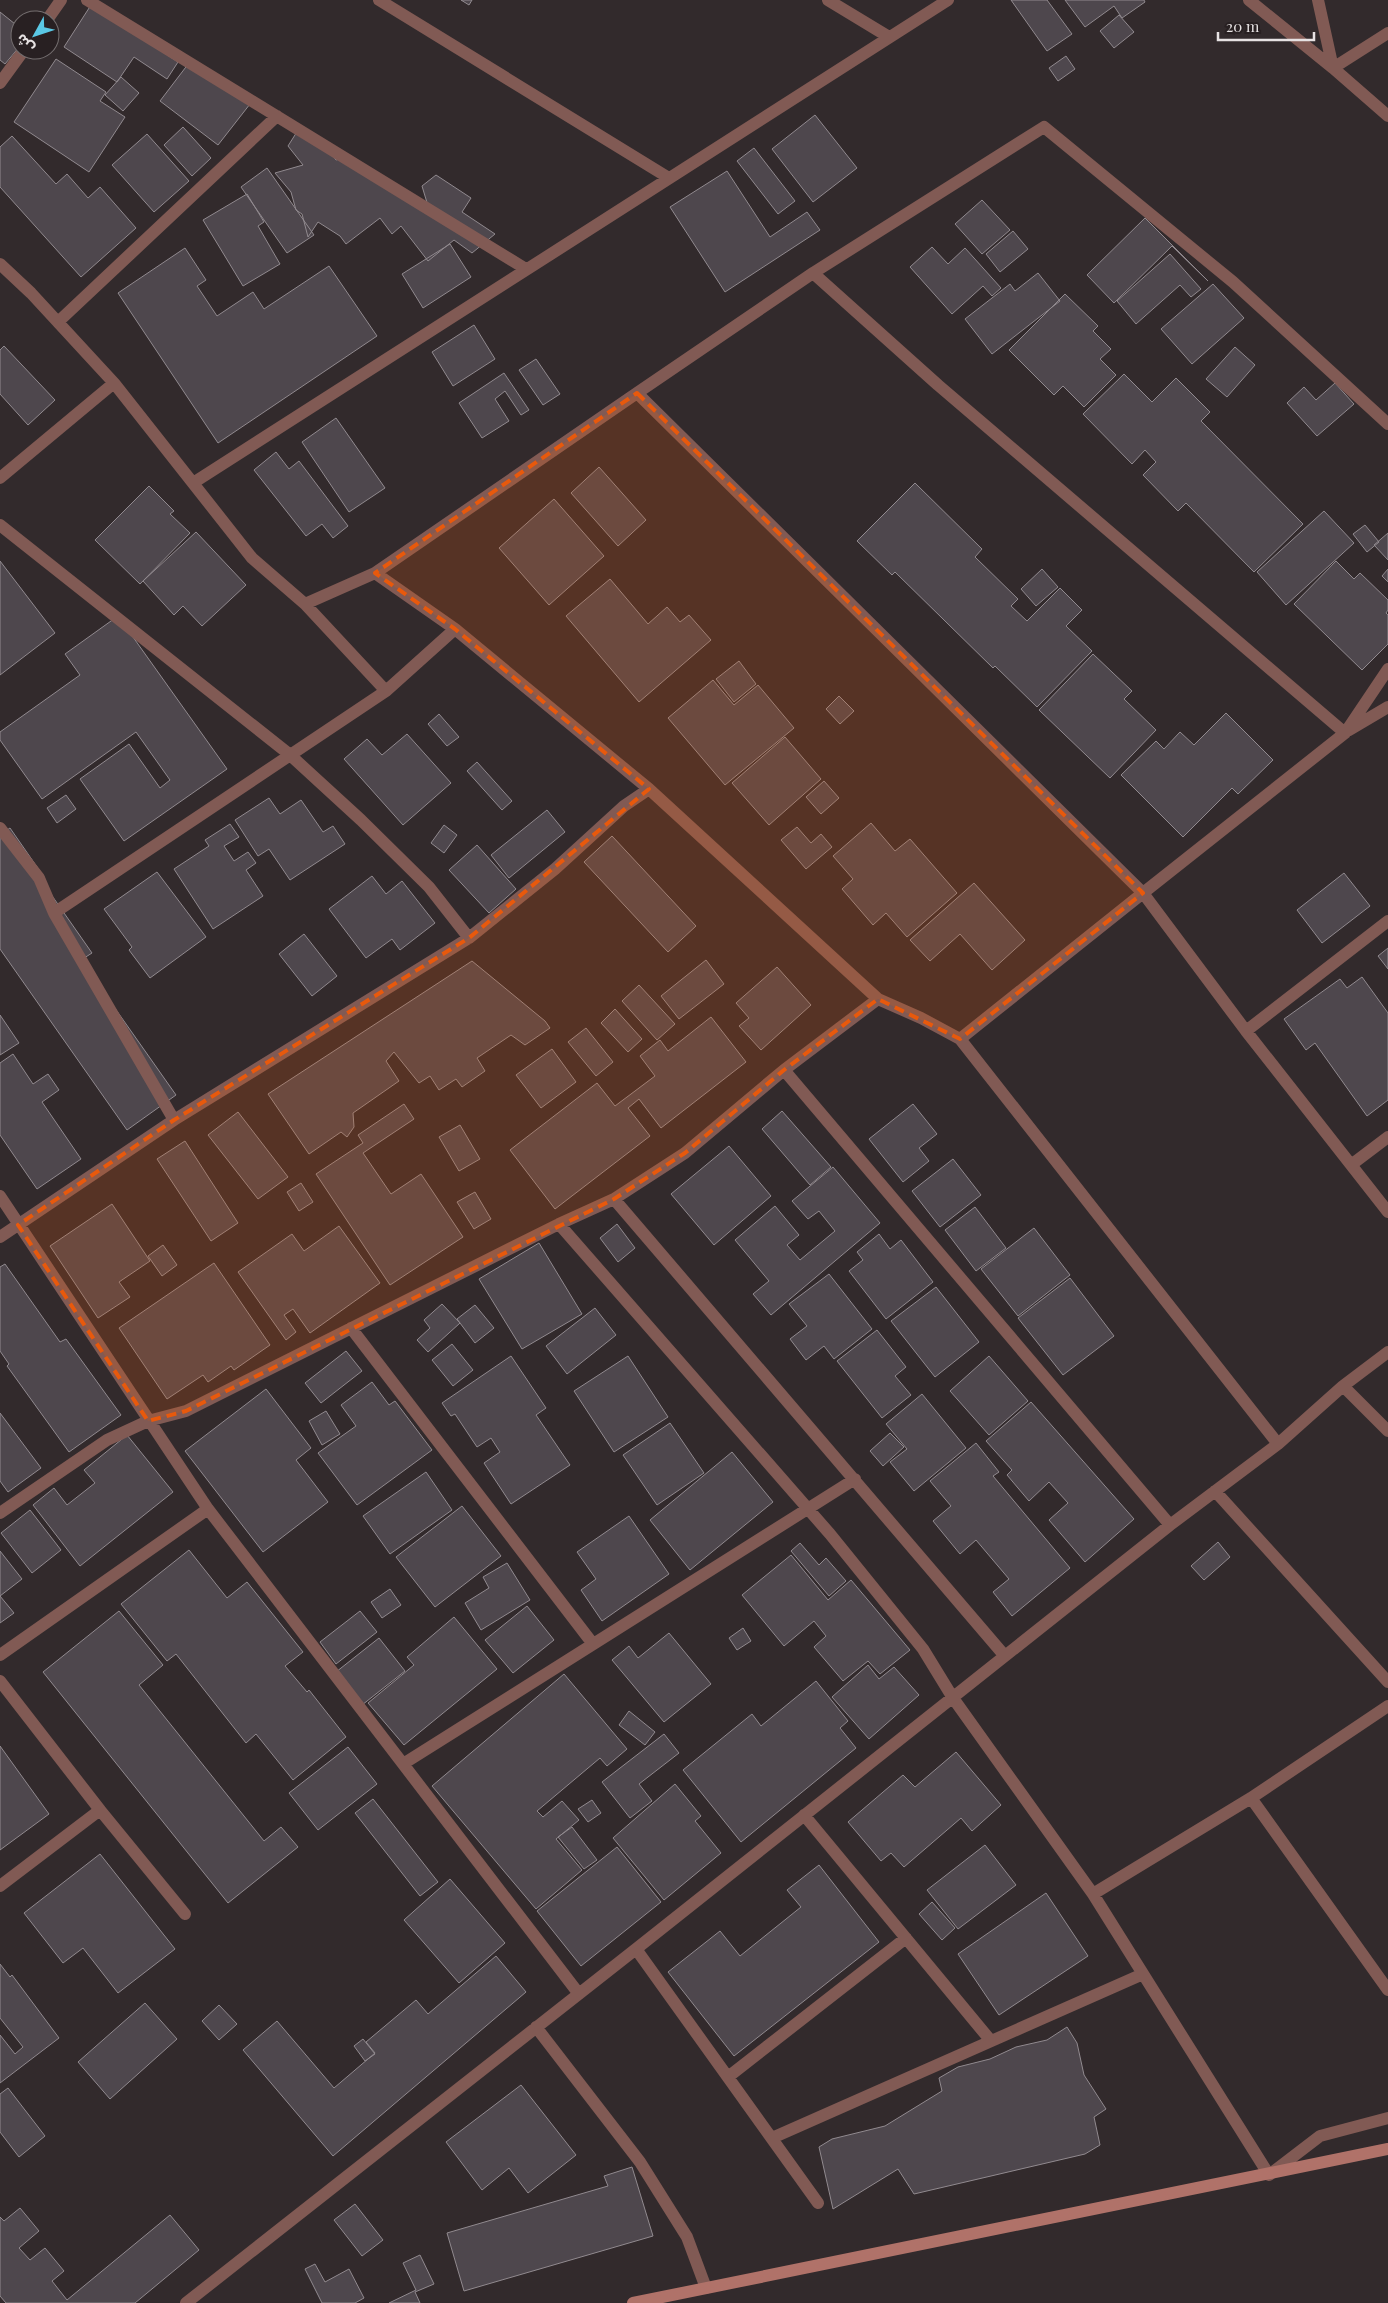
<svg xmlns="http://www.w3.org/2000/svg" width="1388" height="2303" font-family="'Playfair Display','Noto Sans Arabic',serif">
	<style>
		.building { fill: #4e474d; stroke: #918a8f }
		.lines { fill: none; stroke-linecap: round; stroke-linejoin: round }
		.street { stroke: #815a54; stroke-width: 12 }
		.secondary { stroke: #b07269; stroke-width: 12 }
		.marked { fill: #e8590c; fill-opacity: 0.2; stroke: #e8590c; stroke-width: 4; stroke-dasharray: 10 6; stroke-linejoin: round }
	</style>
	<rect width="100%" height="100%" fill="#322a2c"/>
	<path class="building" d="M 461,0 L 472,0 L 469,5 Z
		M 1011,0 L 1047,0 L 1072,34 L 1047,51 Z
		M 1065,0 L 1144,0 L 1145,2 L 1122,18 L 1114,6 L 1085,27 Z
		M 91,5 L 178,62 L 167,79 L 134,57 L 117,82 L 64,47 Z
		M 0,12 L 20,28 L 20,46 L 5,64 L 0,60 Z
		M 1119,15 L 1134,32 L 1114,48 L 1100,31 Z
		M 1066,56 L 1075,69 L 1058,81 L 1049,68 Z
		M 56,59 L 106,92 L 100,101 L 125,117 L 89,172 L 14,122 Z
		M 192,59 L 250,104 L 218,145 L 160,101 Z
		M 121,77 L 139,93 L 123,111 L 105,95 Z
		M 815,115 L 857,168 L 813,202 L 772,149 Z
		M 183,127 L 211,158 L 192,176 L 164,145 Z
		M 300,127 L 320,139 L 336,160 L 351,156 L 428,206 L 422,186 L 436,175 L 471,198 L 462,212 L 495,234 L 472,253 L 454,240 L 428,261 L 401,226 L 392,234 L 380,218 L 346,244 L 340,236 L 318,222 L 308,237 L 302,214 L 296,210 L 291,192 L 275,173 L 303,165 L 288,146 Z
		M 147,134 L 189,181 L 154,212 L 112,165 Z
		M 12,136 L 56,184 L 67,174 L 88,198 L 100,187 L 136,228 L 81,277 L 0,187 L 0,147 Z
		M 754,148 L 795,201 L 778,214 L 737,161 Z
		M 267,168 L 314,235 L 287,253 L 241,187 Z
		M 727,171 L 770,237 L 807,212 L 820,230 L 725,292 L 670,207 Z
		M 247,194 L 264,222 L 258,226 L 280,264 L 243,286 L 203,220 Z
		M 982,200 L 1010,230 L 982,254 L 955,224 Z
		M 1145,218 L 1208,281 L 1172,246 L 1114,303 L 1087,275 Z
		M 1013,231 L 1028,249 L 1000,272 L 986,254 Z
		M 450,244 L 471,277 L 423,308 L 402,274 Z
		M 932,247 L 948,264 L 965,248 L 1001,288 L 992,296 L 983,286 L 952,314 L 910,267 Z
		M 185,248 L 206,280 L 197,286 L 217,316 L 253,292 L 264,309 L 329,266 L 377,336 L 218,443 L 118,293 Z
		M 1170,254 L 1201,289 L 1191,297 L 1180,285 L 1136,324 L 1117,301 Z
		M 1038,273 L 1060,301 L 992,354 L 965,319 L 1010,284 L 1015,291 Z
		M 1213,284 L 1244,318 L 1192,364 L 1161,329 Z
		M 1065,294 L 1098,326 L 1093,331 L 1111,349 L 1100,359 L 1116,375 L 1084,407 L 1063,386 L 1054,395 L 1009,350 Z
		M 474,325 L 495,359 L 453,386 L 432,352 Z
		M 4,346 L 55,400 L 28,425 L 0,394 L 0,350 Z
		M 1235,347 L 1255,365 L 1227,397 L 1206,379 Z
		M 536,359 L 560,394 L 543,405 L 519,370 Z
		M 504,373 L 529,410 L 521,415 L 505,391 L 495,399 L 509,421 L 482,438 L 459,403 Z
		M 1124,374 L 1152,402 L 1176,378 L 1210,412 L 1201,421 L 1303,524 L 1254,572 L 1186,503 L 1178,511 L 1143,475 L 1156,462 L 1145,450 L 1132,464 L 1083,414 Z
		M 1335,383 L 1354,404 L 1317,436 L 1287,403 L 1304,387 L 1316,400 Z
		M 336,418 L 385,488 L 349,512 L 302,442 Z
		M 276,452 L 289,469 L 299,461 L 348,526 L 333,538 L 322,524 L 306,536 L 254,470 Z
		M 599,467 L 646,520 L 618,546 L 571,493 Z
		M 915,483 L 982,549 L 975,557 L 1018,599 L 1011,606 L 1027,621 L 1060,588 L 1082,610 L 1066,626 L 1092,651 L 1037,707 L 995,666 L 993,668 L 895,572 L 892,575 L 857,541 Z
		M 149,486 L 174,511 L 170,514 L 190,533 L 140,584 L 95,540 Z
		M 554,499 L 604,556 L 549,605 L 499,548 Z
		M 1324,511 L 1354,543 L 1286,605 L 1257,572 Z
		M 1365,525 L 1379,542 L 1367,552 L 1353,534 Z
		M 196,532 L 246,585 L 202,626 L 183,606 L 174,615 L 143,581 Z
		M 1388,533 L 1388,560 L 1374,545 Z
		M 0,561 L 55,633 L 0,675 Z
		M 1336,561 L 1354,579 L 1360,573 L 1388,600 L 1388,610 L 1386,613 L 1388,615 L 1388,644 L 1362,670 L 1294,604 Z
		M 1042,569 L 1058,587 L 1036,606 L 1021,589 Z
		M 1388,569 L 1388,582 L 1382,576 Z
		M 610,579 L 648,624 L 667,607 L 680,622 L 689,615 L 711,640 L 639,702 L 566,616 Z
		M 118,616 L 227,769 L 124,841 L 80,779 L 129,744 L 160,788 L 170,780 L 136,732 L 42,799 L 0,740 L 0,732 L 80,675 L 65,654 Z
		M 1093,654 L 1132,691 L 1124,699 L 1156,730 L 1110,778 L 1039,710 Z
		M 739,661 L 756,684 L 734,702 L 716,679 Z
		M 713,680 L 734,705 L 758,685 L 794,728 L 725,785 L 668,718 Z
		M 839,696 L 854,711 L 840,724 L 826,709 Z
		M 1226,713 L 1273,760 L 1238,794 L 1232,788 L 1183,837 L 1121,775 L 1156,741 L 1164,749 L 1180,732 L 1194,745 Z
		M 439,714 L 459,737 L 447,746 L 428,724 Z
		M 407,734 L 451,783 L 403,825 L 344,759 L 367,739 L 382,755 Z
		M 785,737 L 821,779 L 769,825 L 732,783 Z
		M 477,762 L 512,801 L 502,810 L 467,771 Z
		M 824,781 L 839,798 L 821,814 L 806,797 Z
		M 66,795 L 76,809 L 57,823 L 47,808 Z
		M 269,798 L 280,814 L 301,800 L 323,832 L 333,826 L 345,844 L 290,880 L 269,849 L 258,856 L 235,820 Z
		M 547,810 L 565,832 L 509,878 L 491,855 Z
		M 871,823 L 895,851 L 910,839 L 957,893 L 907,937 L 886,913 L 873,925 L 842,889 L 853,879 L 833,856 Z
		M 230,824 L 239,837 L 224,846 L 234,861 L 248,852 L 256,863 L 246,870 L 263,896 L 213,929 L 174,869 L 209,846 L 205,840 Z
		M 444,825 L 457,835 L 444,853 L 431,843 Z
		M 797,827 L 811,843 L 821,834 L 832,847 L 806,869 L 781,840 Z
		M 10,828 L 44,877 L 41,880 L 92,953 L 81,960 L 176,1095 L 127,1130 L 0,949 L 0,835 Z
		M 612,836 L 696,926 L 668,952 L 584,862 Z
		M 477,845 L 516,889 L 489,913 L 449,870 Z
		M 157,872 L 206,937 L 150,978 L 129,950 L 132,947 L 104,909 Z
		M 1344,873 L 1370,906 L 1322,943 L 1297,910 Z
		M 372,876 L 386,894 L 402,881 L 435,923 L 400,950 L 392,939 L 366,958 L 329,909 Z
		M 974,883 L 1025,940 L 992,970 L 960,934 L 930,961 L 910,940 Z
		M 304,934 L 337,976 L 312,996 L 279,954 Z
		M 1388,948 L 1388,969 L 1378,956 Z
		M 706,960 L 724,984 L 679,1019 L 661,996 Z
		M 472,961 L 545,1021 L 550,1028 L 525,1045 L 511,1035 L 477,1058 L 485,1071 L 462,1087 L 456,1079 L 439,1090 L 430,1076 L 419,1083 L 394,1052 L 386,1061 L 399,1081 L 353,1113 L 354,1127 L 347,1137 L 341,1132 L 309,1154 L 268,1094 Z
		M 777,967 L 811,1005 L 761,1050 L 739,1026 L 749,1018 L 736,1003 Z
		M 1362,977 L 1388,1013 L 1388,1100 L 1367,1116 L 1315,1043 L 1306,1050 L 1284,1019 L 1340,979 L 1347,988 Z
		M 639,985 L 675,1024 L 657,1040 L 622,1001 Z
		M 615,1009 L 642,1039 L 628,1052 L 601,1023 Z
		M 0,1015 L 19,1043 L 0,1055 Z
		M 711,1017 L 746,1062 L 661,1128 L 639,1099 L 628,1108 L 650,1136 L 555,1209 L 510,1150 L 597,1083 L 615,1106 L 655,1076 L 640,1056 L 660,1040 L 668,1051 Z
		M 586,1028 L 613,1062 L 596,1076 L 568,1042 Z
		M 552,1049 L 576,1082 L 541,1108 L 516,1075 Z
		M 13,1054 L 33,1084 L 48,1074 L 59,1090 L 42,1102 L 81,1159 L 37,1189 L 0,1135 L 0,1063 Z
		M 404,1104 L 414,1119 L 363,1153 L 391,1194 L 421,1174 L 463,1237 L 390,1285 L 316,1174 L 363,1143 L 358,1135 Z
		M 913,1104 L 937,1134 L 919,1148 L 929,1161 L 903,1182 L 869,1139 Z
		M 782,1111 L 831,1167 L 810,1185 L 762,1129 Z
		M 238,1112 L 288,1177 L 258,1199 L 208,1135 Z
		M 460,1125 L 480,1159 L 459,1171 L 439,1137 Z
		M 185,1141 L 238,1223 L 211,1241 L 157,1159 Z
		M 729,1146 L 771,1196 L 714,1245 L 671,1194 Z
		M 953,1159 L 981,1195 L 940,1227 L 912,1191 Z
		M 833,1167 L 880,1223 L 771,1315 L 753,1294 L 769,1281 L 735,1240 L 775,1206 L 799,1235 L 787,1245 L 800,1260 L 835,1231 L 819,1211 L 808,1219 L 792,1201 Z
		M 301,1183 L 313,1202 L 299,1211 L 287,1192 Z
		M 475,1192 L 491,1219 L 474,1229 L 457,1202 Z
		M 112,1204 L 150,1261 L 119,1282 L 130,1297 L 98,1318 L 50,1246 Z
		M 975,1207 L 1006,1248 L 976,1271 L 945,1230 Z
		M 617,1224 L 635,1248 L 618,1262 L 600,1238 Z
		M 339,1226 L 380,1283 L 310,1333 L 293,1309 L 284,1315 L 296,1332 L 286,1340 L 238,1272 L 292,1234 L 304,1251 Z
		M 1034,1228 L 1070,1275 L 1018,1316 L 981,1269 Z
		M 879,1234 L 890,1249 L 901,1240 L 933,1282 L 886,1319 L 849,1271 L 863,1260 L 857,1252 Z
		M 539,1243 L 582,1314 L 522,1349 L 479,1279 Z
		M 163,1245 L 177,1265 L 162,1276 L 148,1256 Z
		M 214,1263 L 270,1345 L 234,1370 L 231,1366 L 208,1382 L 203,1375 L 167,1399 L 119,1328 Z
		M 5,1264 L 60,1342 L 66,1339 L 121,1415 L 69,1452 L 7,1366 L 9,1364 L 0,1351 L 0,1267 Z
		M 829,1274 L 872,1329 L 834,1359 L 824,1346 L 806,1360 L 790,1339 L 807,1326 L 789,1304 Z
		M 1070,1278 L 1114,1336 L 1063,1375 L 1018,1318 Z
		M 936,1287 L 979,1342 L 935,1377 L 891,1321 Z
		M 442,1304 L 460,1323 L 428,1352 L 417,1340 L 430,1328 L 424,1320 Z
		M 475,1305 L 494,1328 L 475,1343 L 457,1319 Z
		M 595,1308 L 616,1335 L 567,1374 L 546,1346 Z
		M 877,1330 L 906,1367 L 895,1376 L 911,1395 L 882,1418 L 837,1361 Z
		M 452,1344 L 473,1370 L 453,1386 L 432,1360 Z
		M 346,1351 L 362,1371 L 321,1403 L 305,1383 Z
		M 511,1356 L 546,1408 L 536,1415 L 570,1465 L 511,1504 L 484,1463 L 500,1452 L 491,1438 L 477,1447 L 455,1414 L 451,1416 L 442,1403 Z
		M 628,1356 L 668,1417 L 614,1452 L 574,1391 Z
		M 989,1356 L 1028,1401 L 989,1435 L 950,1391 Z
		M 372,1382 L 389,1405 L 395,1401 L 432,1450 L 357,1505 L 318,1453 L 356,1426 L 341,1405 Z
		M 266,1389 L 311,1448 L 296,1460 L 328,1502 L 263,1552 L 185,1451 Z
		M 922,1394 L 966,1448 L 914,1491 L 890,1462 L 907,1449 L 886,1424 Z
		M 1031,1402 L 1134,1519 L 1085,1562 L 1049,1520 L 1068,1503 L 1049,1482 L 1029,1501 L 1007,1475 L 1012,1470 L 986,1441 Z
		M 326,1411 L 340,1434 L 322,1445 L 309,1421 Z
		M 0,1413 L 41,1468 L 8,1492 L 0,1481 Z
		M 670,1423 L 704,1473 L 657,1505 L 623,1455 Z
		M 890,1433 L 904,1447 L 883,1466 L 870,1451 Z
		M 127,1435 L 173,1492 L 80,1566 L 33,1505 L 54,1488 L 67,1505 L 95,1483 L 84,1470 Z
		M 976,1443 L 999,1472 L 993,1476 L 1070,1568 L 1012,1616 L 993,1592 L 1009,1579 L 976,1540 L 960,1554 L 933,1521 L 951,1506 L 930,1481 Z
		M 732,1452 L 773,1502 L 690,1570 L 650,1520 Z
		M 426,1472 L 452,1510 L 390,1554 L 363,1516 Z
		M 462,1506 L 501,1556 L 435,1607 L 396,1557 Z
		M 30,1510 L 61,1550 L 32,1573 L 1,1533 Z
		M 629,1516 L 669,1574 L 602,1621 L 581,1590 L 596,1579 L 577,1552 Z
		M 1218,1542 L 1230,1557 L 1204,1580 L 1191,1566 Z
		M 800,1543 L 819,1565 L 826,1558 L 846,1581 L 829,1596 L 791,1551 Z
		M 189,1550 L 227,1598 L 247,1582 L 303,1652 L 285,1666 L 307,1692 L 309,1690 L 346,1737 L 293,1780 L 256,1734 L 246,1743 L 176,1654 L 167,1661 L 121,1604 Z
		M 0,1551 L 22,1579 L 0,1596 L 14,1613 L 0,1623 Z
		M 791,1555 L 828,1600 L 851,1580 L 910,1650 L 880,1674 L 868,1661 L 843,1681 L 814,1647 L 826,1636 L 814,1621 L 784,1646 L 742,1595 Z
		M 507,1563 L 530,1600 L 481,1630 L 465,1603 L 489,1588 L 483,1577 Z
		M 390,1589 L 401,1605 L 382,1618 L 371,1602 Z
		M 527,1606 L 554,1640 L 513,1673 L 485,1640 Z
		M 119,1611 L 163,1665 L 139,1685 L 264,1841 L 281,1827 L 298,1847 L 228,1903 L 43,1672 Z
		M 360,1611 L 377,1632 L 336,1664 L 320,1642 Z
		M 454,1617 L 497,1669 L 404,1745 L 368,1703 L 414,1665 L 407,1657 Z
		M 743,1628 L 751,1641 L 737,1650 L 729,1638 Z
		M 669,1633 L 711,1684 L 664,1722 L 612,1660 L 629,1646 L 638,1658 Z
		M 379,1638 L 405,1671 L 362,1705 L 336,1672 Z
		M 868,1665 L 879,1679 L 894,1667 L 919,1695 L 869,1739 L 832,1697 Z
		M 564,1674 L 627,1749 L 607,1766 L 600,1758 L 537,1811 L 543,1817 L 562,1801 L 579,1820 L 556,1839 L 582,1870 L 536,1909 L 432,1786 Z
		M 816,1681 L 848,1721 L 840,1728 L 856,1748 L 741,1842 L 683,1770 L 752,1714 L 761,1726 Z
		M 629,1711 L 655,1732 L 645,1745 L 619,1725 Z
		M 664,1734 L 679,1753 L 639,1784 L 652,1801 L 630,1818 L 602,1782 Z
		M 0,1746 L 49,1814 L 0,1850 Z
		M 348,1747 L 377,1784 L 318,1830 L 289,1793 Z
		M 956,1752 L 1001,1805 L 972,1831 L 961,1818 L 904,1867 L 891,1853 L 881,1861 L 848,1822 L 903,1775 L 915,1787 Z
		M 675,1784 L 701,1816 L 695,1821 L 721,1853 L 664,1900 L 613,1838 Z
		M 373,1799 L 438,1882 L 420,1896 L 355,1813 Z
		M 592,1800 L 601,1813 L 588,1822 L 578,1809 Z
		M 572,1827 L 597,1860 L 584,1869 L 558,1837 Z
		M 985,1845 L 1016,1885 L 958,1929 L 927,1890 Z
		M 617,1847 L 661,1902 L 581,1966 L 537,1911 Z
		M 100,1854 L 175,1949 L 118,1993 L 83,1948 L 63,1963 L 24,1913 Z
		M 819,1865 L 879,1942 L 734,2056 L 668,1972 L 720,1931 L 740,1956 L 801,1907 L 787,1890 Z
		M 450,1879 L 505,1943 L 459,1983 L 404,1920 Z
		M 1046,1893 L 1088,1956 L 999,2015 L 958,1954 Z
		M 932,1902 L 955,1928 L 942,1940 L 919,1914 Z
		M 496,1956 L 526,1992 L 333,2156 L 243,2050 L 277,2021 L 334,2088 L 375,2053 L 366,2042 L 416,2000 L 428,2014 Z
		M 0,1964 L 10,1977 L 12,1975 L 59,2038 L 0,2083 L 0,2035 L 15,2054 L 23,2047 L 0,2018 Z
		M 145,2003 L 177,2039 L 110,2099 L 78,2062 Z
		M 219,2005 L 237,2024 L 219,2040 L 202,2021 Z
		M 1067,2027 L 1077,2043 L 1084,2075 L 1106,2109 L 1094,2117 L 1100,2145 L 1085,2154 L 914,2194 L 898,2169 L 833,2209 L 819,2147 L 832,2139 L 885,2126 L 942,2091 L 939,2078 L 958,2067 L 990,2059 L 1016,2047 L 1047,2040 Z
		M 363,2039 L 375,2054 L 365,2061 L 354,2046 Z
		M 521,2085 L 576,2155 L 528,2193 L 509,2168 L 482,2190 L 446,2142 Z
		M 8,2088 L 45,2136 L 19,2157 L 0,2132 L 0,2094 Z
		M 632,2167 L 653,2236 L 464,2291 L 447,2233 L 608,2186 L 604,2176 Z
		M 355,2204 L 383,2240 L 362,2256 L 334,2220 Z
		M 20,2208 L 39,2231 L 19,2248 L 30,2260 L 45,2248 L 64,2271 L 52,2281 L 67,2300 L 170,2215 L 199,2250 L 135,2303 L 6,2303 L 0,2296 L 0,2217 L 4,2221 Z
		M 420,2255 L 434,2284 L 415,2292 L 420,2303 L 389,2303 L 416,2290 L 403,2263 Z
		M 315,2264 L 325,2282 L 349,2269 L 364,2298 L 355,2303 L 322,2303 L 305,2269 Z"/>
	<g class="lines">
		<path class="street" d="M 87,0 L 526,269
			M 379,0 L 669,178
			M 828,0 L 889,37
			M 1249,0 L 1333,68 L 1388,116
			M 1318,0 L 1333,68 L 1388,33
			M 47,20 L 61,0
			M 0,83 L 24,50
			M 0,264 L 31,293 L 114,383 L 252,558 L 305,604 L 375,573 L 637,393
			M 813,273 L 1044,127 L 1233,282 L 1388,424
			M 58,322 L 277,116
			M 0,478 L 114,383
			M 193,483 L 948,0
			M 0,525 L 289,754 L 361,820 L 429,887 L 469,938
			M 375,573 L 455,629
			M 305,604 L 386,691
			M 1349,730 L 1388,707
			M 1345,733 L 1388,669
			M 0,828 L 39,878 L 54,913 L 174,1120
			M 54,913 L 386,691 L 455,629 L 649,789 L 878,999 L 921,1018 L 960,1039 L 1278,1444
			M 1246,1031 L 1388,921
			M 960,1039 L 1143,893 L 637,393 L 813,273 L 938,385 L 1345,733 L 1143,893 L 1246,1031 L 1388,1212
			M 784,1070 L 1170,1525
			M 1351,1165 L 1388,1137
			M 0,1196 L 208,1509 L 579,1994
			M 614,1199 L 1004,1655
			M 559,1224 L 830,1534 L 923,1649 L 953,1698 L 1093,1894 L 1269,2175 L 1320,2136 L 1388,2118
			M 0,1237 L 174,1120 L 469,938 L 555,869 L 624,806 L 649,789
			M 351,1328 L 593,1644
			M 1343,1386 L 1388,1431
			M 1215,1491 L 1388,1682
			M 0,1513 L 107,1440 L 148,1421 L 186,1411 L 559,1224 L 614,1199 L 685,1153 L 784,1070 L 878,999
			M 0,1655 L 208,1509
			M 0,1681 L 100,1810 L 185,1914
			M 403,1764 L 855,1479
			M 1251,1798 L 1388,1990
			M 804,1815 L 991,2041
			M 0,1886 L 100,1810
			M 1093,1894 L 1251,1798 L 1388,1706
			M 636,1949 L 818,2203
			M 536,2027 L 640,2162 L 687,2237 L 706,2288
			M 728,2077 L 906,1938
			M 772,2138 L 1143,1974
			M 186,2303 L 636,1949 L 1170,1525 L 1278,1444 L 1343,1386 L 1388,1352"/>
		<path class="secondary" d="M 633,2303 L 1388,2149"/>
	</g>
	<path class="marked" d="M 637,393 L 1143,893 L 960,1039 L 878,999 L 784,1070 L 685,1153 L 614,1199 L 186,1411 L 148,1421 L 18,1225 L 174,1120 L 469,938 L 649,789 L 455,629 L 375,573 Z"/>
	<g transform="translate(35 35) rotate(230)"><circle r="24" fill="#282022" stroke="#746e6f"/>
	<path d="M0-4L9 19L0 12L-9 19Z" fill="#5ac8e5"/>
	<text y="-8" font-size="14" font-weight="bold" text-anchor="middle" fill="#e7e2e3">ش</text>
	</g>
	<path d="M1218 32v8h96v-8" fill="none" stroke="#e7e2e3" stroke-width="2.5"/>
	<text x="1226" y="32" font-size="15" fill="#e7e2e3" stroke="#282022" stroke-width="4" paint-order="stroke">20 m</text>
</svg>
